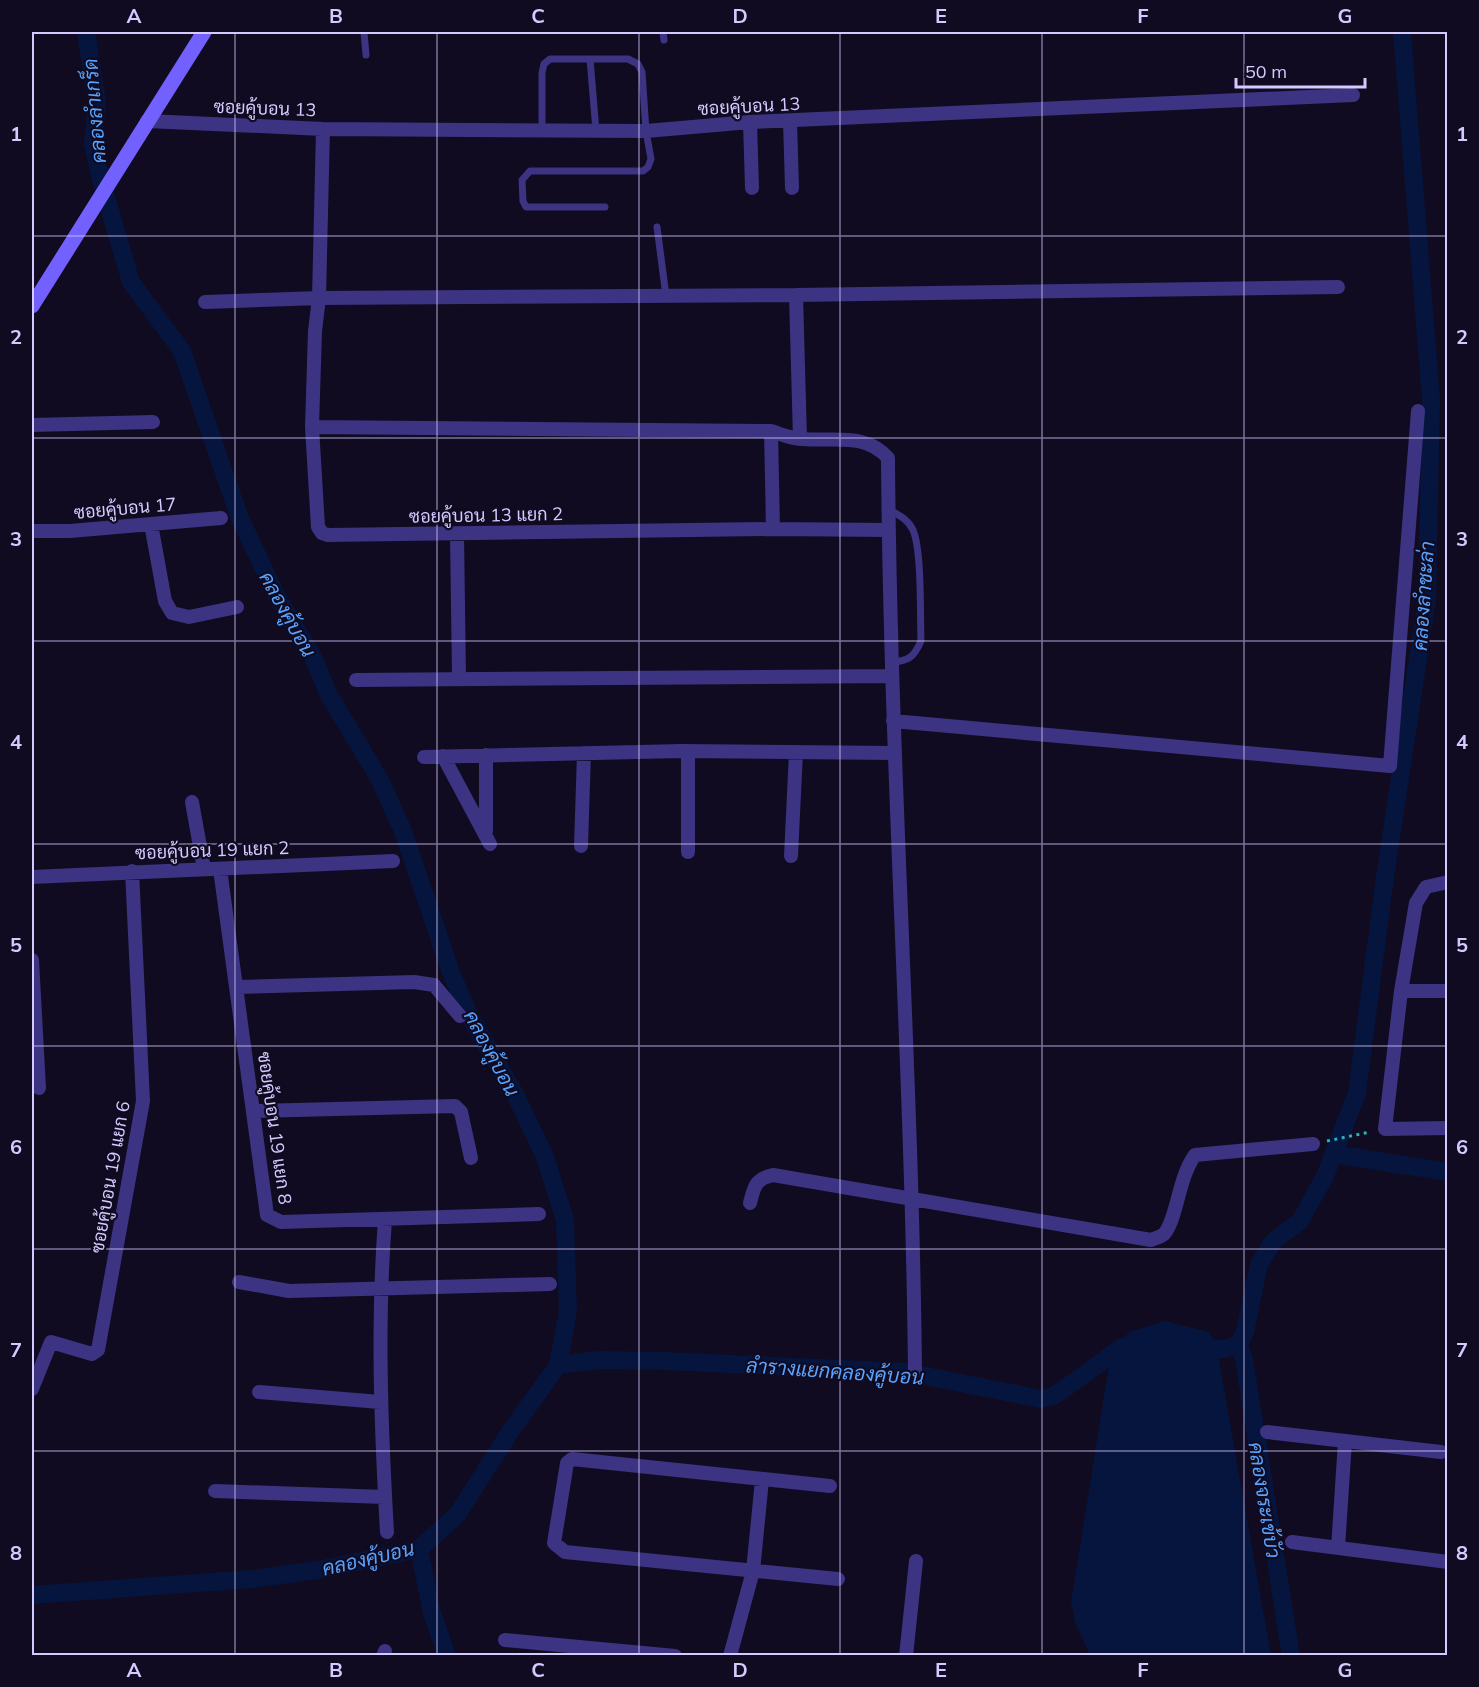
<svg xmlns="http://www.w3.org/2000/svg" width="1479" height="1687" font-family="Mulish,Sarabun,sans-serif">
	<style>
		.water { fill: #06153e }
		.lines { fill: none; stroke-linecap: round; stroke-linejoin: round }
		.canal { stroke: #06153e; stroke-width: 18 }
		.path { stroke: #25b4b7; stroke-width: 3; stroke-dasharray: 3 4.5; stroke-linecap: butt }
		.lane { stroke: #3c3382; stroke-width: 7 }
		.street { stroke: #3c3382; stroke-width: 14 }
		.secondary { stroke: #7261ff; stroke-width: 15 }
		.grid { fill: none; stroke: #d4caff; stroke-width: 1.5; stroke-opacity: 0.55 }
		.labels { text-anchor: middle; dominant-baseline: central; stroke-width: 4.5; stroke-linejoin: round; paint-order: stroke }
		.street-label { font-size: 18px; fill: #d4caff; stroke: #100b20 }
		.water-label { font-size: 20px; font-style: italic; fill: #58a3ff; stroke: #100b20 }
		.neatline { fill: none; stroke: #d4caff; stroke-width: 2 }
		.grid-label { font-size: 20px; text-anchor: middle; font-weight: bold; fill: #d4caff }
	</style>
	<rect width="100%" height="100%" fill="#100b20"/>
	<path class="water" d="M 1165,1321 L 1209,1332 L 1216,1344 L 1271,1655 L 1090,1655 L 1075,1622 L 1071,1602 L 1111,1353 L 1129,1332 Z"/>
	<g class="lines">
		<path class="canal" d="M 1334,1154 L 1448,1172
			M 1239,1344 L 1245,1332 L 1259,1264 L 1273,1242 L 1300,1221 L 1325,1176 L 1357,1093 L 1385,877 L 1427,599 L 1431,399 L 1402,32
			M 1239,1344 L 1244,1359 L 1291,1656
			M 1193,1349 L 1224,1349 L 1239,1344
			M 558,1365 L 599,1360 L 663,1361 L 905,1372 L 1041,1399 L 1054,1396 L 1122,1347 L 1133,1348
			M 419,1549 L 432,1613 L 447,1656
			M 32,1595 L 252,1579 L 318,1570 L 419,1549 L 457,1515 L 510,1432 L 558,1365 L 568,1311 L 565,1220 L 545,1157 L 515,1094 L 470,1017 L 450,970 L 403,831 L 380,780 L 329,695 L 313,657 L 276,595 L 239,516 L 182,351 L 131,282 L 101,180 L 93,144 L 97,103 L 86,32"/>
		<path class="path" d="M 1327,1141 L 1370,1132"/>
		<path class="lane" d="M 364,32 L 366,55
			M 663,32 L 664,40
			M 590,59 L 596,131
			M 542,130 L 542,73 L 544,64 L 550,59 L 628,59 L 638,64 L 642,72 L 646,131 L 651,159 L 648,167 L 643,171 L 530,171 L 522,180 L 523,201 L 526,207 L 605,207
			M 657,227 L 666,296
			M 888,509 C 898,515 908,519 913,530 C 922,551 920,615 921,641 C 914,657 909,661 892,662"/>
		<path class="street" d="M 147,121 L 323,129 L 646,131 L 750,122 L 1353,95
			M 790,121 L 792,188
			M 750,122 L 752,188
			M 323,129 L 319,298 L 315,331 L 312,427 L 318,527 L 322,533 L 328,535 L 773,529 L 888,530
			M 796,295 L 800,439
			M 205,302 L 319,298 L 796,295 L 1338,287
			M 32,425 L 153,422
			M 312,427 L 771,431 C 781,434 792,439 803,439 C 834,442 865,432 888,458 C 890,763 912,1067 915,1372
			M 771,431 L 773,529
			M 151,524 L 165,601 L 172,613 L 189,617 L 237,607
			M 32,531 L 70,531 L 221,518
			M 457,534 L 459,678
			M 356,680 L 892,676
			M 893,721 L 1390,766 L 1418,411
			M 486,755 L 486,831
			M 443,756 L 490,844
			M 424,757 L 681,751 L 894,753
			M 192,802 L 204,869
			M 581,846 L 584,753
			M 688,852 L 688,751
			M 791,856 L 796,752
			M 220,869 L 267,1215 L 281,1222 L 539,1214
			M 32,877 L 393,861
			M 1448,882 L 1426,887 L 1416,903 L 1401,991 L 1385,1129 L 1448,1128
			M 32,960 L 39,1088
			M 237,987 L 414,982 L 434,985 L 460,1016
			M 1401,991 L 1448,991
			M 255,1111 L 455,1106 L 461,1112 L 471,1158
			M 750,1203 C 754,1187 755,1179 773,1175 L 1151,1240 C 1155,1238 1161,1237 1164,1234 C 1177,1220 1178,1178 1195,1155 L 1313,1144
			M 385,1220 C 377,1324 381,1427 387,1532
			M 239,1282 L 289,1291 L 550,1284
			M 32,1389 L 51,1342 L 92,1354 L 98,1350 L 143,1101 L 132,871
			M 259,1392 L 380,1402
			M 1267,1432 L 1441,1452
			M 830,1486 L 572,1459 L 567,1463 L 554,1543 L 565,1552 L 838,1579
			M 215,1491 L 385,1497
			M 1292,1542 L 1448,1562
			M 1338,1548 L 1345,1441
			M 505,1640 L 675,1656
			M 383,1656 L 385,1651
			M 730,1656 L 753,1571 L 762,1480
			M 906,1656 L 916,1561"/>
		<path class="secondary" d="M 32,306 L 204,32"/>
	</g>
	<path class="grid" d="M 235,32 L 235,1656M 437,32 L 437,1656M 639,32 L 639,1656M 840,32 L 840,1656M 1042,32 L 1042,1656M 1244,32 L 1244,1656M 32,236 L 1448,236M 32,438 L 1448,438M 32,641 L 1448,641M 32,844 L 1448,844M 32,1046 L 1448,1046M 32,1249 L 1448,1249M 32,1451 L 1448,1451"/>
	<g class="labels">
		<g class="street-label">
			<text transform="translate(749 106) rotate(-3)">ซอยคู้บอน 13</text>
			<text transform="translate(265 108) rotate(2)">ซอยคู้บอน 13</text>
			<text transform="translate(125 508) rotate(-5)">ซอยคู้บอน 17</text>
			<text transform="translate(486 515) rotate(-1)">ซอยคู้บอน 13 แยก 2</text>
			<text transform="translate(212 850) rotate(-2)">ซอยคู้บอน 19 แยก 2</text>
			<text transform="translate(275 1128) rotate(82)">ซอยคู้บอน 19 แยก 8</text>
			<text transform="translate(110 1177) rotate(-80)">ซอยคู้บอน 19 แยก 6</text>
		</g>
		<g class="water-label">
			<text transform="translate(94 111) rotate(-95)">คลองลำเกร็ด</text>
			<text transform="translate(1423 596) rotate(-86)">คลองลำชะล่า</text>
			<text transform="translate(288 614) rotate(61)">คลองคู้บอน</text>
			<text transform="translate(492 1053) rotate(62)">คลองคู้บอน</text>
			<text transform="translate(835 1371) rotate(4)">ลำรางแยกคลองคู้บอน</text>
			<text transform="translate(1265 1500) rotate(81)">คลองจระเข้บัว</text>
			<text transform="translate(368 1558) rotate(-13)">คลองคู้บอน</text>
		</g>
	</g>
	<rect width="1479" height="1687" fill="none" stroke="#100b20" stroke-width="66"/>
	<path d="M1236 78v9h129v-9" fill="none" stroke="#d4caff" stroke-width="3"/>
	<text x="1245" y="78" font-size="18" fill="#d4caff" stroke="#100b20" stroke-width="4.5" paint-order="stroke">50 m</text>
	<rect x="33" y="33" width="1413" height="1621" class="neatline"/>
	<g class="grid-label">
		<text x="134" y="23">A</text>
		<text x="336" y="23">B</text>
		<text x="538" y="23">C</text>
		<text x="740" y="23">D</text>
		<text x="941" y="23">E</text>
		<text x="1143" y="23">F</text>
		<text x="1345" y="23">G</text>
		<text x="16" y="141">1</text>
		<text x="1462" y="141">1</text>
		<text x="16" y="344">2</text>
		<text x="1462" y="344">2</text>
		<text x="16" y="546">3</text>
		<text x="1462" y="546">3</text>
		<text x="16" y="749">4</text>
		<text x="1462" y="749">4</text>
		<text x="16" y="952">5</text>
		<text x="1462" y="952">5</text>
		<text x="16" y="1154">6</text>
		<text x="1462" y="1154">6</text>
		<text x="16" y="1357">7</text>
		<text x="1462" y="1357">7</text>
		<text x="16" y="1560">8</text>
		<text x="1462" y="1560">8</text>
		<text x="134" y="1677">A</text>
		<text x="336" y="1677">B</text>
		<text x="538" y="1677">C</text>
		<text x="740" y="1677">D</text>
		<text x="941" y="1677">E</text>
		<text x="1143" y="1677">F</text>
		<text x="1345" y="1677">G</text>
	</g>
</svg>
